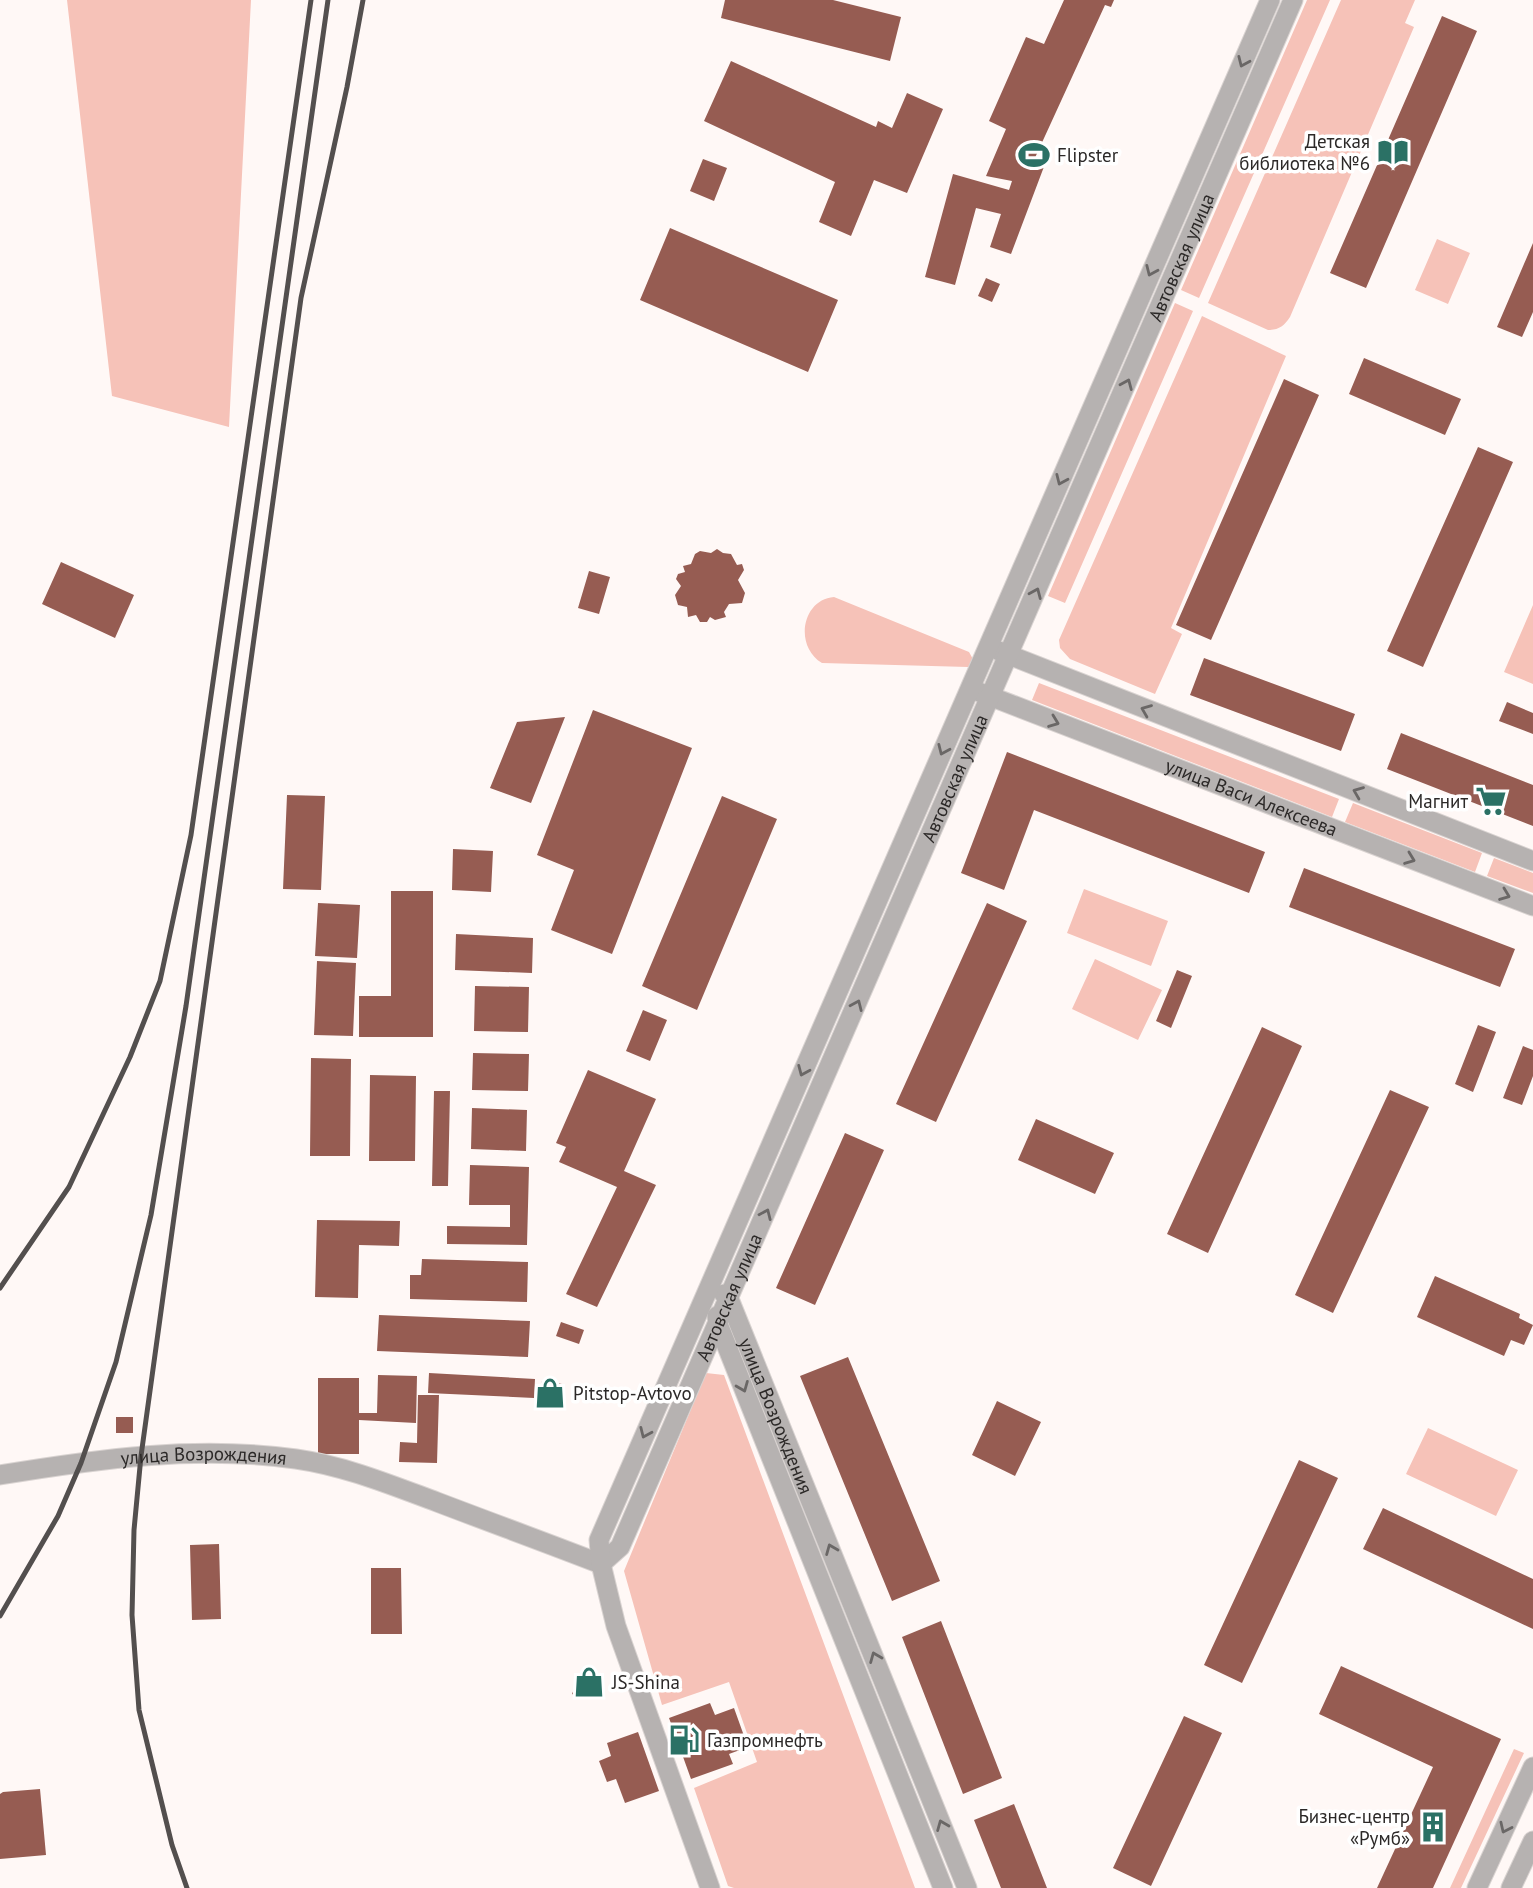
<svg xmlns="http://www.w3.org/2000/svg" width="1533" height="1888" font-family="'PT Sans',sans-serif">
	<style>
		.green { fill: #f6c2b8 }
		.building { fill: #965c52 }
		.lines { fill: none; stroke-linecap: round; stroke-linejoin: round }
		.minor-casing { stroke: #d9d3d1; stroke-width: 21 }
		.minor { stroke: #b6b2b1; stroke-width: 19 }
		.rail { stroke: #534f4e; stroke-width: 5 }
		.oneway { stroke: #6a6766 }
		.labels { text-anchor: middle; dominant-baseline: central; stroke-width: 7; stroke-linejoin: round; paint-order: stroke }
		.poi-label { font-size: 19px; fill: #2c2928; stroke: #fff; text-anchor: start }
		.street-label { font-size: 19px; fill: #2c2928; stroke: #fff }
	</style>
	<rect width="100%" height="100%" fill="#fff8f6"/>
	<path class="green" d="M 67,0 L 251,0 L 229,427 L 112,396 Z
		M 1307,0 L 1330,0 L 1199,298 L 1181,290 Z
		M 1341,0 L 1415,0 L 1405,23 L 1414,27 L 1290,317 C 1284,326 1279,330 1268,330 L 1208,303 Z
		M 1437,239 L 1470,253 L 1448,304 L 1415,290 Z
		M 1175,303 L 1193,311 L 1065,603 L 1048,596 Z
		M 1202,316 L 1286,356 L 1171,628 L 1182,634 L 1155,694 L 1070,659 L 1060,648 L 1059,640 Z
		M 834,597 L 969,652 L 974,661 L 972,665 L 968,667 L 822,663 C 793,645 803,599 834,597 Z
		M 1533,605 L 1533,684 L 1504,672 Z
		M 1039,683 L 1339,799 L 1332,817 L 1032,700 Z
		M 1353,803 L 1482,853 L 1475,872 L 1345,822 Z
		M 1494,858 L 1533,873 L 1533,893 L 1487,876 Z
		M 1084,889 L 1168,921 L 1151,966 L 1067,933 Z
		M 1095,959 L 1162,990 L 1138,1040 L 1072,1009 Z
		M 706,1373 L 724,1375 L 915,1888 L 734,1888 L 728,1886 L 694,1788 L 757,1762 L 729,1682 L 662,1705 L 624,1571 Z
		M 1428,1428 L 1518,1470 L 1496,1516 L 1406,1474 Z
		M 1514,1749 L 1524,1753 L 1461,1888 L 1450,1888 Z"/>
	<path class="building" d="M 725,0 L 833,0 L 901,17 L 890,61 L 721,18 Z
		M 1064,0 L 1114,0 L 1111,7 L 1105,5 L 1034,160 L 1045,164 L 1011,254 L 990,247 L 1001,214 L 976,208 L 955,285 L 925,277 L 953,174 L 1009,190 L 1012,181 L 986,176 L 1006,129 L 989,121 L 1026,37 L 1044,44 Z
		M 1442,16 L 1477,31 L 1366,288 L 1330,273 Z
		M 731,61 L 876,127 L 878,121 L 892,128 L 907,93 L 943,109 L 907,193 L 874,180 L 851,236 L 819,222 L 835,182 L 704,121 Z
		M 703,159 L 727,168 L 714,201 L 690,191 Z
		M 670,228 L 838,300 L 808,372 L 640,300 Z
		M 1533,243 L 1533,312 L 1522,337 L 1497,327 Z
		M 986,278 L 1000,284 L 992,302 L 978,296 Z
		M 1364,358 L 1461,399 L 1445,435 L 1349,394 Z
		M 1284,379 L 1319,395 L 1211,640 L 1176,625 Z
		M 1478,447 L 1513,462 L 1423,667 L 1387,651 Z
		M 717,549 L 723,553 L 731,554 L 737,565 L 742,564 L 744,570 L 738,580 L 745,593 L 742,603 L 729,604 L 724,612 L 726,617 L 715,620 L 710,617 L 707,622 L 700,622 L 696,615 L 688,617 L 687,607 L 678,605 L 675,595 L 681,586 L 676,579 L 678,574 L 685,572 L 683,566 L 691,564 L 695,554 L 700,551 L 711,553 Z
		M 61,562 L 134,595 L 115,638 L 42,604 Z
		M 589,571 L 610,577 L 599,614 L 578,608 Z
		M 1204,658 L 1355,714 L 1341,751 L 1190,695 Z
		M 1507,702 L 1533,713 L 1533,734 L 1499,721 Z
		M 593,710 L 692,748 L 612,954 L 551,930 L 574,870 L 537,855 Z
		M 565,717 L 531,803 L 490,788 L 517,722 Z
		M 1401,733 L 1533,785 L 1533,826 L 1387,769 Z
		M 1007,752 L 1265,852 L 1249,893 L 1034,810 L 1004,890 L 961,873 Z
		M 287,795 L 325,796 L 321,890 L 283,889 Z
		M 722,796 L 777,819 L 697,1010 L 642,986 Z
		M 453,849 L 493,851 L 491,892 L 452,890 Z
		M 1304,868 L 1515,949 L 1500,987 L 1289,907 Z
		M 391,891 L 433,891 L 433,1037 L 359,1037 L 359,996 L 391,996 Z
		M 318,903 L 360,905 L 357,958 L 315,956 Z
		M 987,903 L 1027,921 L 936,1122 L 896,1104 Z
		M 456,934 L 533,938 L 532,973 L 455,970 Z
		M 317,961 L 356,963 L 353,1036 L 314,1035 Z
		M 1177,970 L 1192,976 L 1171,1028 L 1156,1021 Z
		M 475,986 L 529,987 L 528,1032 L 474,1031 Z
		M 643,1010 L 667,1020 L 650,1061 L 626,1051 Z
		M 1478,1025 L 1496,1032 L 1473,1092 L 1455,1084 Z
		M 1262,1027 L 1302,1046 L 1208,1253 L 1167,1234 Z
		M 1523,1046 L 1533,1050 L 1533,1076 L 1522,1105 L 1503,1098 Z
		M 473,1053 L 529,1054 L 528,1091 L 472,1090 Z
		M 311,1058 L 351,1059 L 350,1156 L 310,1156 Z
		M 588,1070 L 656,1099 L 624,1171 L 656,1185 L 597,1307 L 566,1294 L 617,1187 L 559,1162 L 566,1147 L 556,1143 Z
		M 370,1075 L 416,1076 L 415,1161 L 369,1161 Z
		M 1390,1090 L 1429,1107 L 1333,1313 L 1295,1295 Z
		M 434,1091 L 450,1091 L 448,1186 L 432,1186 Z
		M 472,1108 L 527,1110 L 526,1151 L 471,1149 Z
		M 1036,1119 L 1114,1153 L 1095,1194 L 1018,1160 Z
		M 845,1133 L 884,1150 L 815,1305 L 776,1288 Z
		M 470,1165 L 529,1167 L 527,1245 L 447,1244 L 447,1226 L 510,1227 L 510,1205 L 469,1205 Z
		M 317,1220 L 400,1221 L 399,1246 L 359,1245 L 358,1298 L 315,1297 Z
		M 422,1259 L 528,1262 L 527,1302 L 410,1299 L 410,1275 L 421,1275 Z
		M 1435,1276 L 1520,1314 L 1519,1318 L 1533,1325 L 1524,1345 L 1511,1340 L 1504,1356 L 1417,1317 Z
		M 379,1315 L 530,1321 L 528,1357 L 377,1351 Z
		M 561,1322 L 584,1330 L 579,1344 L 556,1336 Z
		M 848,1357 L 940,1581 L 892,1601 L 800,1376 Z
		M 429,1373 L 535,1379 L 534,1398 L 428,1393 Z
		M 378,1375 L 417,1376 L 416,1423 L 359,1420 L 359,1454 L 318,1454 L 318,1378 L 359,1378 L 359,1413 L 377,1413 Z
		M 542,1381 L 562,1384 L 559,1404 L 539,1401 Z
		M 418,1395 L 439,1395 L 437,1463 L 399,1462 L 400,1442 L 417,1443 Z
		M 997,1401 L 1041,1422 L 1015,1476 L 972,1455 Z
		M 116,1417 L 133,1417 L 133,1433 L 116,1433 Z
		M 1299,1460 L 1338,1478 L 1242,1683 L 1204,1665 Z
		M 1383,1508 L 1533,1579 L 1533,1629 L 1363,1549 Z
		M 219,1544 L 221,1619 L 192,1620 L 190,1545 Z
		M 371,1568 L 401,1568 L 402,1634 L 371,1634 Z
		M 941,1621 L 1002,1778 L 963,1794 L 902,1637 Z
		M 1341,1666 L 1501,1739 L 1433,1888 L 1377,1888 L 1433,1767 L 1319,1714 Z
		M 580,1675 L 594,1676 L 585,1699 L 572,1694 Z
		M 710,1703 L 715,1715 L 734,1708 L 748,1747 L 729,1754 L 733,1764 L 691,1779 L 669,1718 Z
		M 1184,1716 L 1222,1733 L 1151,1886 L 1113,1868 Z
		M 638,1732 L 659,1791 L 625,1803 L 616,1779 L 607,1782 L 599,1761 L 611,1756 L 607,1743 Z
		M 40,1789 L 46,1855 L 0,1859 L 0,1794 L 3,1792 Z
		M 1014,1804 L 1023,1827 L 1047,1888 L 1001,1888 L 974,1820 Z"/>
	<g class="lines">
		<g class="minor-casing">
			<g id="minor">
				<path d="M 999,651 L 1533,861"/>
				<path id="s1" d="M 979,692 L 1533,906"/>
				<path id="s2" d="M 724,1294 L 729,1299 L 967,1888"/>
				<path d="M 717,1316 L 718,1324 L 943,1888"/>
				<path id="s3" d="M 0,1475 C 97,1459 197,1445 296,1459 C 345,1466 391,1485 437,1502 C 492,1523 547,1543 601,1564"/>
				<path id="s4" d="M 601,1564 L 620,1547 L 1293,0"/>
				<path d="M 710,1888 L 616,1626 L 601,1564 L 599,1540 L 1270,0"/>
				<path d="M 1477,1888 L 1533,1767"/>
				<path d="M 1511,1888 L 1533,1841"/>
			</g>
		</g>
		<use href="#minor" class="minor"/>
		<path class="rail" d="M 0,1288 L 69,1187 L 130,1057 L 160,981 L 191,835 L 311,0
			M 0,1616 L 58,1516 L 81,1463 L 116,1362 L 151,1215 L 186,1006 L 328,0
			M 187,1888 L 172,1845 L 139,1710 L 132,1615 L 134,1530 L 141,1456 L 301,298 L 347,87 L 363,0"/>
	</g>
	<defs><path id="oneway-chevron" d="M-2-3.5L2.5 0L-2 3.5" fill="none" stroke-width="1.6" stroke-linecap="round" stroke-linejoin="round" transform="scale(1.75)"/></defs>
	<g class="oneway">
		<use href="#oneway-chevron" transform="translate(1243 62) rotate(114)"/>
		<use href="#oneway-chevron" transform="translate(1151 271) rotate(114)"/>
		<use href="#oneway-chevron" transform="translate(1127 384) rotate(-67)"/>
		<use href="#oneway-chevron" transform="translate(1061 480) rotate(114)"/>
		<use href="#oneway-chevron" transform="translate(1036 593) rotate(-67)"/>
		<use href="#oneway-chevron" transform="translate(1146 710) rotate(-158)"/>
		<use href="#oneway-chevron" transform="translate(1054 722) rotate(21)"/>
		<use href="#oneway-chevron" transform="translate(943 750) rotate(114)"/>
		<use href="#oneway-chevron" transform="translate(1358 792) rotate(-158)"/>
		<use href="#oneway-chevron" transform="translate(1410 859) rotate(21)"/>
		<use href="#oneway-chevron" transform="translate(1505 895) rotate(21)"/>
		<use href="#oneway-chevron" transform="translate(857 1005) rotate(-66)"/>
		<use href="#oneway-chevron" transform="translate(803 1071) rotate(113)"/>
		<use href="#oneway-chevron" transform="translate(766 1214) rotate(-66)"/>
		<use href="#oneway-chevron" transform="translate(743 1387) rotate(68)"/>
		<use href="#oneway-chevron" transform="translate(645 1433) rotate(114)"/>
		<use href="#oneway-chevron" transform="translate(831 1549) rotate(-112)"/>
		<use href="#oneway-chevron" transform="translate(875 1657) rotate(-112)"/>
		<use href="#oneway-chevron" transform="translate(942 1825) rotate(-112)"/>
		<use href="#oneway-chevron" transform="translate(1505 1828) rotate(115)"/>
	</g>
	<defs>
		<g id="library-bare" transform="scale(2.415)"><path d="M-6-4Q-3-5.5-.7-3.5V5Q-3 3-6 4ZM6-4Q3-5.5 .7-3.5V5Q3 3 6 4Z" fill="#2b7165" stroke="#fff" stroke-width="2.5" paint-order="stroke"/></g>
		<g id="stadium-bare" transform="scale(2.415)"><path d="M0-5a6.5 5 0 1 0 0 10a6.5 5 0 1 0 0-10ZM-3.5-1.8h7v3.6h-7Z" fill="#2b7165" stroke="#fff" stroke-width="2.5" paint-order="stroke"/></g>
		<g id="supermarket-bare" transform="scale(2.415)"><path d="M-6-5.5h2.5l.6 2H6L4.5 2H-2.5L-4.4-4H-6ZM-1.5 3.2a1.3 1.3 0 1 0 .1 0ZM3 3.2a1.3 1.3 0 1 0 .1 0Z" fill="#2b7165" stroke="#fff" stroke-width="2.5" paint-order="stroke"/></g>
		<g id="shop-bare" transform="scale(2.415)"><path d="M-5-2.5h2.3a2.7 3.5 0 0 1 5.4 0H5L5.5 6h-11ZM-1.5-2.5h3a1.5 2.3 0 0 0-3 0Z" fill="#2b7165" stroke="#fff" stroke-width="2.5" paint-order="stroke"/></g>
		<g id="fuel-bare" transform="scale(2.415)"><path d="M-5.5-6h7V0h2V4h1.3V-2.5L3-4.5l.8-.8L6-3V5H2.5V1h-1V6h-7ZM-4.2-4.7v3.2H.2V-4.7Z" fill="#2b7165" stroke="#fff" stroke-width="2.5" paint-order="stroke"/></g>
		<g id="building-bare" transform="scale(2.415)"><path d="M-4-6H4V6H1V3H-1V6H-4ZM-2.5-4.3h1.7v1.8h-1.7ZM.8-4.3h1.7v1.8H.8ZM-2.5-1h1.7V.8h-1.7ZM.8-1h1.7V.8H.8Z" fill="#2b7165" stroke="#fff" stroke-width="2.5" paint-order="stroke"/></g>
	</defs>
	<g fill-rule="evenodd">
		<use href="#library-bare" x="1393" y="152"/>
		<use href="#stadium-bare" x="1034" y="155"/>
		<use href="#supermarket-bare" x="1491" y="801"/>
		<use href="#shop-bare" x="550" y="1393"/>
		<use href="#shop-bare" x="589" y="1682"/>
		<use href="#fuel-bare" x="684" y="1740"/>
		<use href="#building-bare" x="1433" y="1827"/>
	</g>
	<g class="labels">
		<g class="poi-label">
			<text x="1370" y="141" text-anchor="end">Детская<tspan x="1370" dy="22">библиотека №6</tspan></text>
			<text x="1057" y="155">Flipster</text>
			<text x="1468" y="801" text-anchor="end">Магнит</text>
			<text x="573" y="1393">Pitstop-Avtovo</text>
			<text x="612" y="1682">JS-Shina</text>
			<text x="707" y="1740">Газпромнефть</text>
			<text x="1410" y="1816" text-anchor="end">Бизнес-центр<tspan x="1410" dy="22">«Румб»</tspan></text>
		</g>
		<g class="street-label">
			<text stroke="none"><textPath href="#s4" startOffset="1432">Автовская улица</textPath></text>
			<text stroke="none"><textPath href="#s4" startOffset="864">Автовская улица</textPath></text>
			<text stroke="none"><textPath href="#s1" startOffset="292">улица Васи Алексеева</textPath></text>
			<text stroke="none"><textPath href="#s4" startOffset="298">Автовская улица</textPath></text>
			<text stroke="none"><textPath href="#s2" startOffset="133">улица Возрождения</textPath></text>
			<text stroke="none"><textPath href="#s3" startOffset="205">улица Возрождения</textPath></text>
		</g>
	</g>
</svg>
